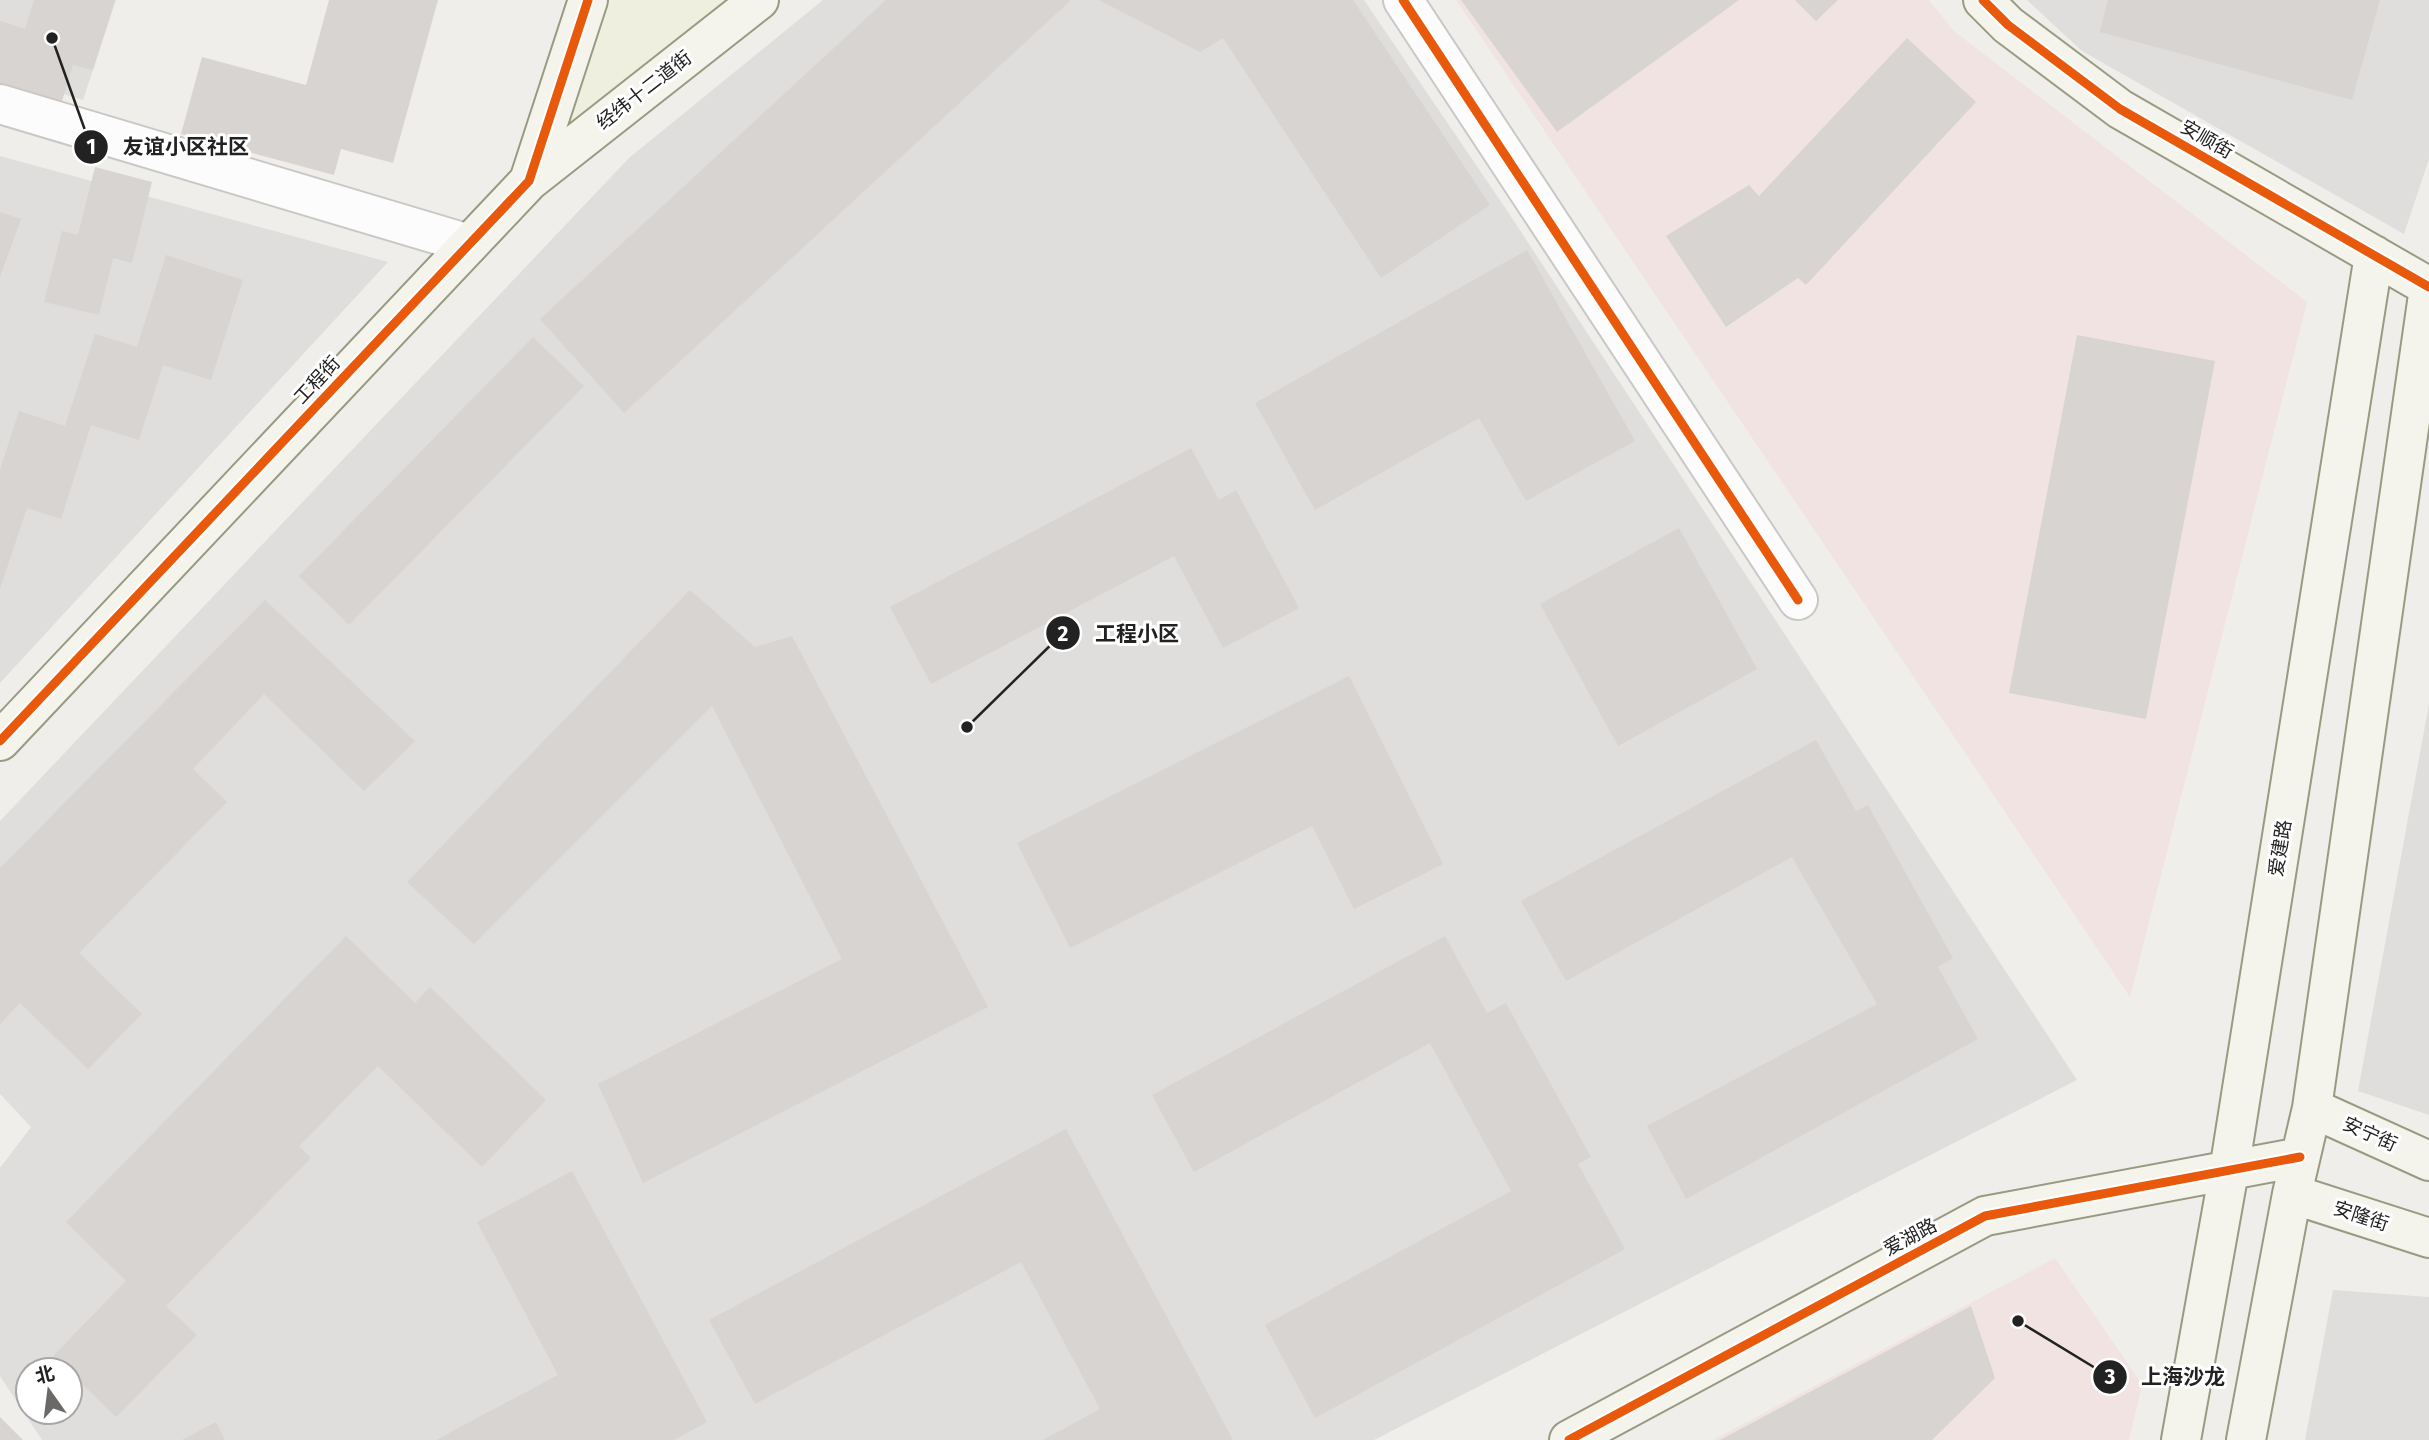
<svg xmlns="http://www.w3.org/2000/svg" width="2429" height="1440" font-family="'Fira Sans','Noto Sans SC',sans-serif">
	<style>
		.residential { fill: #dfdedc; fill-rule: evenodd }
		.commercial { fill: #f1e3e1 }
		.farmland { fill: #efefdf }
		.building { fill: #d7d4d2 }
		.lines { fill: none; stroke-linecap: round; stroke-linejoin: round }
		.street-casing { stroke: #c9c8c7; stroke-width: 42 }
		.secondary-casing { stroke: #999a82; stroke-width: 42 }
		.street { stroke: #fdfcfc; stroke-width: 38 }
		.secondary { stroke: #f4f4ed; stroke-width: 38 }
		.cycleway-casing { stroke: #fff; stroke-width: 13 }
		.cycleway { stroke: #e8590c; stroke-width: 9 }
		.labels { text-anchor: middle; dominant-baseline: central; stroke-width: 6; stroke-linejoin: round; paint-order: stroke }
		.street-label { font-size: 19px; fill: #222; stroke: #fff }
		.leader { fill: none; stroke: #222; stroke-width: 2.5 }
		.callout-dot { fill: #222; stroke: #fff; stroke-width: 2.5 }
		.mark-label { font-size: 21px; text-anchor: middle; font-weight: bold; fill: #fff }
		.callout-label { font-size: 21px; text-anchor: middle; font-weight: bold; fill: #222; stroke: #fff; stroke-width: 6; stroke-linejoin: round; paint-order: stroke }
	</style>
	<rect width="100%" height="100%" fill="#f0eeeb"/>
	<path class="residential" d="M 0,0 L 116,0 L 83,100 L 0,75 Z
		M 823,0 L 1364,0 L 1508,212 L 2077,1080 L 1374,1440 L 42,1440 L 0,1376 L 0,1168 L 31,1127 L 0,1094 L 0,821 L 629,158 ZM 28,1370 L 70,1370 L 70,1412 L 28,1412 Z
		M 2027,0 L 2429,0 L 2429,159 L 2404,234 L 2082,51 Z
		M 0,156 L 388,262 L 0,683 Z
		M 2429,704 L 2429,1115 L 2358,1091 Z
		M 2333,1290 L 2429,1297 L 2429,1440 L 2305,1440 Z"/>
	<path class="commercial" d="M 1456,0 L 1929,0 L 1954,31 L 2307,302 L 2130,997 Z
		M 2055,1258 L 2142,1384 L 2129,1440 L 1713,1440 Z"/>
	<path class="farmland" d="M 612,0 L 728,0 L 560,136 Z"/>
	<path class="building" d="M 34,0 L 115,0 L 93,70 L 73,65 L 59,111 L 0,93 L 0,21 L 25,29 Z
		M 329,0 L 438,0 L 393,163 L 341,149 L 334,175 L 181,134 L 202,57 L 306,85 Z
		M 886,0 L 1071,0 L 624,413 L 540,319 Z
		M 1099,0 L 1353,0 L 1490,205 L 1381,278 L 1223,38 L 1200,52 Z
		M 1461,0 L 1739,0 L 1557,132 Z
		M 1795,0 L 1838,0 L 1816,21 Z
		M 2108,0 L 2380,0 L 2352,100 L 2100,32 Z
		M 1907,38 L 1976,102 L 1806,285 L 1798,278 L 1726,327 L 1666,236 L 1749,185 L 1759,196 Z
		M 95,167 L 152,182 L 132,263 L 113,258 L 99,315 L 44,302 L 62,231 L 78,235 Z
		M 0,212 L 21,219 L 0,277 Z
		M 1527,250 L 1635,441 L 1526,501 L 1479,418 L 1315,510 L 1255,403 Z
		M 166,255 L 243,280 L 211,380 L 163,365 L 139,440 L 91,425 L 61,519 L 27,508 L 0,589 L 0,470 L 19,411 L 65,426 L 95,334 L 137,347 Z
		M 2077,335 L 2215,361 L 2146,719 L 2009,693 Z
		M 533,337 L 584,386 L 349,625 L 299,576 Z
		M 1191,448 L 1219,500 L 1236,490 L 1299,608 L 1223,648 L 1174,556 L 931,684 L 890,607 Z
		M 1679,528 L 1757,669 L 1618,746 L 1540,604 Z
		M 690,590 L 755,647 L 792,636 L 988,1007 L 643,1183 L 598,1084 L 842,959 L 712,706 L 474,944 L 407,882 Z
		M 265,600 L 415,741 L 364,791 L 264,694 L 193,769 L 227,802 L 79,953 L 142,1014 L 88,1069 L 20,1003 L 0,1024 L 0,868 Z
		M 1349,676 L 1443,864 L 1354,909 L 1312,826 L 1070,948 L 1017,843 Z
		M 1816,740 L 1856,811 L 1868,805 L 1953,958 L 1938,967 L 1978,1039 L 1686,1199 L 1647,1126 L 1877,1004 L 1792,857 L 1566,981 L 1521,901 Z
		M 346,936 L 415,1003 L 430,987 L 546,1100 L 482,1167 L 378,1066 L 299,1146 L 311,1158 L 166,1306 L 197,1335 L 116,1417 L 53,1356 L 126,1281 L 66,1222 Z
		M 1445,936 L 1487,1013 L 1506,1003 L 1591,1157 L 1578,1164 L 1625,1249 L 1315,1418 L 1265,1325 L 1511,1191 L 1430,1043 L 1194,1172 L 1152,1095 Z
		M 1066,1129 L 1233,1440 L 1043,1440 L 1100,1409 L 1021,1262 L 755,1404 L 709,1320 Z
		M 572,1171 L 707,1422 L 674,1440 L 436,1440 L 558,1375 L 477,1222 Z
		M 1971,1306 L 1995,1378 L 1932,1440 L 1720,1440 Z
		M 0,1417 L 23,1440 L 0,1440 Z
		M 216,1422 L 225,1440 L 182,1440 Z"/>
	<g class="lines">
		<g class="street-casing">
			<path id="street" d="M 1403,0 L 1798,600
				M 0,104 L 469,244"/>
		</g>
		<g class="secondary-casing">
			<path id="secondary" d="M 1983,0 L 2008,25 L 2120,109 L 2429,287
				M 529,181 L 759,0
				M 0,741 L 529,181 L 588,0
				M 2312,1108 L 2429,1161
				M 2292,1194 L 2429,1238
				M 1569,1440 L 1985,1216 L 2300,1157
				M 2181,1440 L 2229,1171 L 2374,255
				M 2246,1440 L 2292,1194 L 2312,1108 L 2429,288"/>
		</g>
		<use href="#street" class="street"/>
		<use href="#secondary" class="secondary"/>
		<g class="cycleway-casing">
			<path id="cycleway" d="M 1403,0 L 1798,600
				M 1983,0 L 2008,25 L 2120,109 L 2429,287
				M 0,741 L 529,181 L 588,0
				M 1569,1440 L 1985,1216 L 2300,1157"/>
		</g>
		<use href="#cycleway" class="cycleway"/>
	</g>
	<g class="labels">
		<g class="street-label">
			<text transform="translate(644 90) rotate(-38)">经纬十二道街</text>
			<text transform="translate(2207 139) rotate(30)">安顺街</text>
			<text transform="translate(317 380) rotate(-47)">工程街</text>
			<text transform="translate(2280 848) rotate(-81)">爱建路</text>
			<text transform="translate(2370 1134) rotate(24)">安宁街</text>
			<text transform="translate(2361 1216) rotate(18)">安隆街</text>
			<text transform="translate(1910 1237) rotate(-28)">爱湖路</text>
		</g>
	</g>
	<path class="leader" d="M52 38L91 147M967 727L1063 633M2018 1321L2110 1377"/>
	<g class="callout-dot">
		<circle cx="52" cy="38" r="7"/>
		<circle cx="967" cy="727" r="7"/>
		<circle cx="2018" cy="1321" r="7"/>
		<circle cx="91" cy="147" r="18"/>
		<circle cx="1063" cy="633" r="18"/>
		<circle cx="2110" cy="1377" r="18"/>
	</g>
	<g class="mark-label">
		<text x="91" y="154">1</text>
		<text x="1063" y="641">2</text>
		<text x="2110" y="1384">3</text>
	</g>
	<g class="callout-label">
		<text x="186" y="154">友谊小区社区</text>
		<text x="1137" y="641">工程小区</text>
		<text x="2183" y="1384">上海沙龙</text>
	</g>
	<g transform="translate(49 1391) rotate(346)"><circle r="33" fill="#ffffff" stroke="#a7a7a7" stroke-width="2"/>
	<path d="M0-5L12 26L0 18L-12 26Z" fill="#6a6968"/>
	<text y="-10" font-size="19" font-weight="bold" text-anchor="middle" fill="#222222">北</text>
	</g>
</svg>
